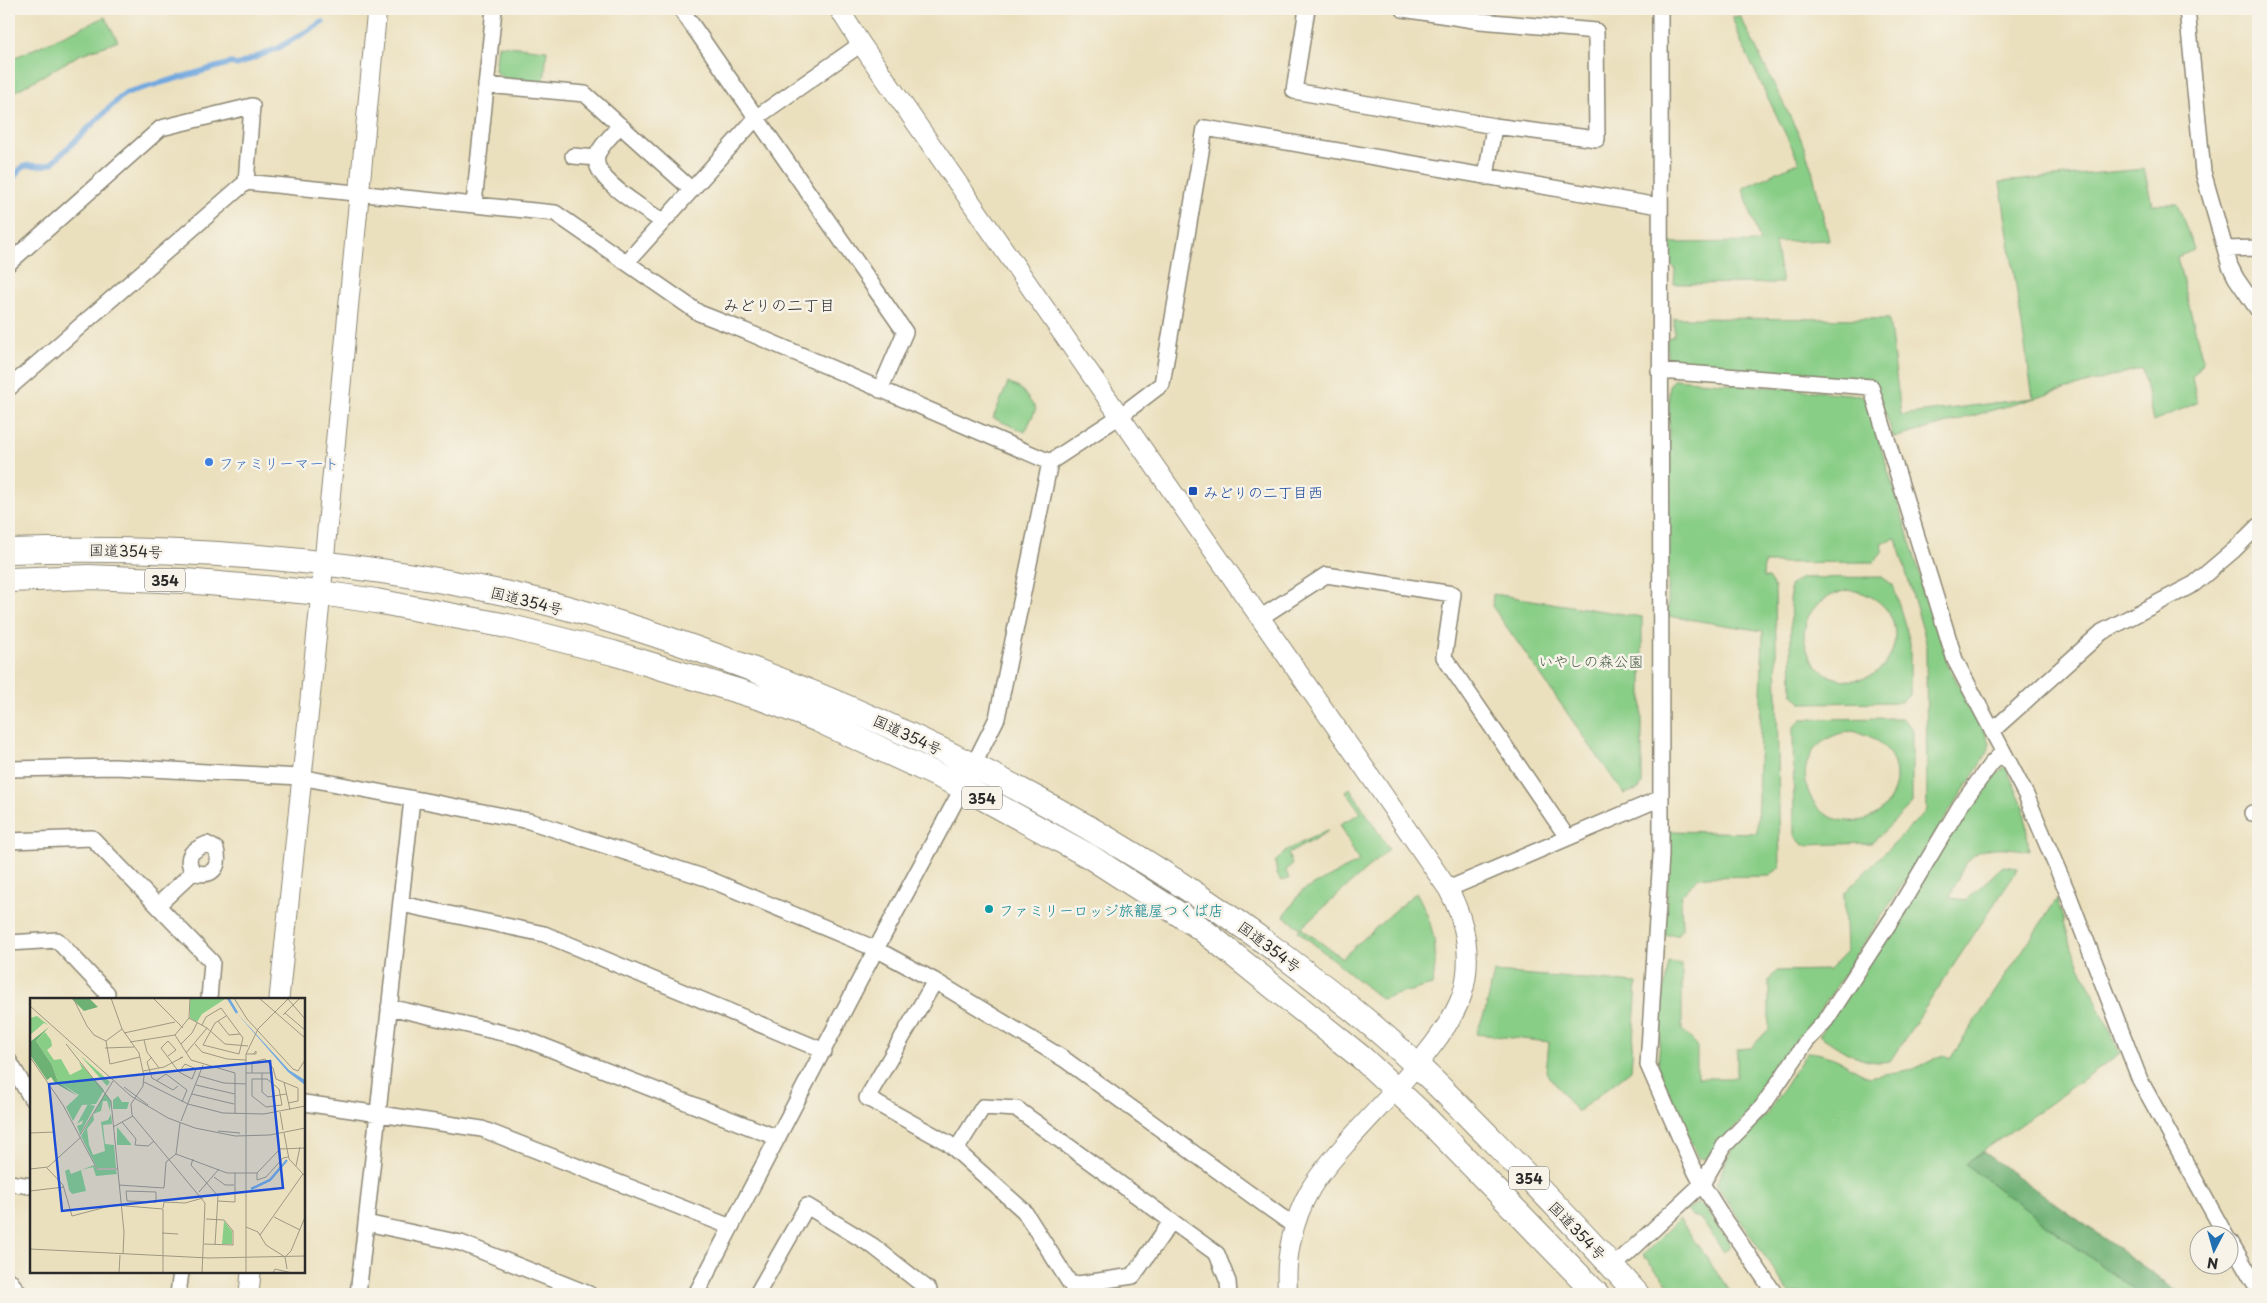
<svg xmlns="http://www.w3.org/2000/svg" width="2267" height="1303" font-family="'Playpen Sans','Klee One',sans-serif">
	<style>
		.green { fill: #89ce87; stroke: #5a7c59; fill-rule: evenodd }
		.forest { fill: #6eb174; stroke: #4c6e50 }
		.lines { fill: none; stroke-linecap: round; stroke-linejoin: round }
		.stream { stroke: #71a8df; stroke-width: 5.5 }
		.minor-casing { stroke: #8b8674; stroke-width: 18 }
		.tertiary-casing { stroke: #8b8674; stroke-width: 21 }
		.trunk-casing { stroke: #8b8674; stroke-width: 26 }
		.minor { stroke: #fff; stroke-width: 15 }
		.tertiary { stroke: #fff; stroke-width: 19 }
		.trunk { stroke: #fff; stroke-width: 24 }
		.shop-dot { fill: #3f7fe0; stroke: #f7f3e8; stroke-width: 2 }
		.transit-dot { fill: #1a4fb4; stroke: #f7f3e8; stroke-width: 2 }
		.culture-dot { fill: #0f9aa8; stroke: #f7f3e8; stroke-width: 2 }
		.labels { text-anchor: middle; dominant-baseline: central; stroke-width: 5; stroke-linejoin: round; paint-order: stroke }
		.shield { fill: #f7f3e8; stroke: #686764; stroke-width: 1 }
		.shield-label { font-size: 14px; font-weight: bold; fill: #2b2b2b }
		.shop-label { font-size: 15px; fill: #366cbe; stroke: #f7f3e8; text-anchor: start }
		.transit-label { font-size: 15px; fill: #164399; stroke: #f7f3e8; text-anchor: start }
		.street-label { font-size: 15px; fill: #2b2b2b; stroke: #f7f3e8 }
		.park-label { font-size: 15px; fill: #475c47; stroke: #f7f3e8 }
		.culture-label { font-size: 15px; fill: #0d838f; stroke: #f7f3e8; text-anchor: start }
		.neighbourhood-label { font-size: 16px; fill: #2b2b2b; stroke: #f7f3e8 }
		.inset-river { fill: none; stroke: #71a8df; stroke-width: 2.5 }
		.inset-road { fill: none; stroke: #9e9883; stroke-width: 1 }
		.view { fill: #1d4ed8; fill-opacity: 0.15; stroke: #1d4ed8; stroke-width: 2.5 }
		.inset-edge { fill: none; stroke: #2b2b2b; stroke-width: 2.5 }
	</style>
	<rect width="100%" height="100%" fill="#f7f3e8"/>
	<filter id="ink" filterUnits="userSpaceOnUse"><feTurbulence type="fractalNoise" baseFrequency=".02" numOctaves="2"/><feDisplacementMap in="SourceGraphic" scale="10" xChannelSelector="R" yChannelSelector="G"/><feConvolveMatrix kernelMatrix="1 2 1 2 8 2 1 2 1" color-interpolation-filters="sRGB"/></filter>
	<filter id="wash" filterUnits="userSpaceOnUse"><feTurbulence type="fractalNoise" baseFrequency=".0096" numOctaves="4" result="noise"/><feDisplacementMap in="SourceGraphic" scale="20" xChannelSelector="R" yChannelSelector="G"/><feGaussianBlur stdDeviation="1.12" result="paint"/><feColorMatrix in="noise" values="0 0 0 0 0 0 0 0 0 0 0 0 0 0 0 0 0 1.4 0 .05"/><feComposite in="paint" operator="in"/></filter>
	<g filter="url(#wash)">
		<rect width="100%" height="100%" fill="#ebe0be"/>
		<path class="green" d="M 1740,16 L 1801,139 L 1812,170 L 1829,240 L 1775,242 L 1782,283 L 1674,284 L 1675,268 L 1668,262 L 1668,243 L 1760,242 L 1743,188 L 1799,162 L 1742,44 L 1732,17 Z
			M 105,17 L 118,41 L 79,55 L 9,95 L 9,60 Z
			M 498,45 L 547,50 L 544,82 L 503,78 L 495,71 Z
			M 2144,169 L 2152,204 L 2178,204 L 2194,250 L 2177,257 L 2203,361 L 2192,377 L 2197,403 L 2153,421 L 2142,368 L 1894,438 L 1874,381 L 1673,364 L 1667,356 L 1667,339 L 1674,335 L 1674,318 L 1889,319 L 1901,415 L 2033,398 L 2000,182 Z
			M 1675,379 L 1861,395 L 1866,399 L 1948,665 L 1990,742 L 1988,752 L 1808,1030 L 1799,1035 L 1756,1105 L 1706,1159 L 1698,1158 L 1658,1066 L 1663,995 L 1669,962 L 1682,964 L 1682,1030 L 1697,1045 L 1697,1078 L 1737,1078 L 1737,1049 L 1751,1048 L 1769,1029 L 1769,980 L 1777,971 L 1829,970 L 1846,952 L 1844,893 L 1927,810 L 1926,641 L 1896,538 L 1881,543 L 1883,552 L 1874,562 L 1764,563 L 1763,578 L 1768,578 L 1775,588 L 1780,867 L 1770,876 L 1699,877 L 1681,895 L 1682,928 L 1677,935 L 1665,935 L 1670,831 L 1757,833 L 1763,631 L 1668,616 L 1669,386 Z
			M 1008,383 L 1021,389 L 1036,409 L 1025,432 L 993,418 Z
			M 1882,577 L 1893,585 L 1910,642 L 1910,695 L 1901,702 L 1801,703 L 1792,693 L 1790,586 L 1801,578 ZM 1851,590 C 1921,602 1900,692 1839,679 C 1824,676 1812,664 1807,650 C 1796,617 1820,594 1851,590 Z
			M 1493,594 L 1642,617 L 1642,784 L 1639,789 L 1624,794 L 1492,606 Z
			M 1902,718 L 1912,728 L 1912,804 L 1872,843 L 1803,845 L 1794,835 L 1793,728 L 1801,719 ZM 1852,731 C 1922,743 1901,833 1840,820 C 1825,817 1813,805 1808,791 C 1797,757 1821,735 1852,731 Z
			M 2005,766 L 2024,807 L 2029,851 C 1979,842 1967,850 1950,898 L 1966,900 L 2003,866 L 2018,868 L 1890,1061 C 1862,1066 1842,1050 1819,1035 L 1981,788 Z
			M 1350,788 L 1389,849 L 1301,928 L 1342,958 L 1416,892 C 1433,922 1440,950 1432,985 L 1381,999 L 1298,931 L 1300,928 L 1284,916 L 1302,891 L 1359,862 L 1340,824 L 1361,813 L 1346,791 Z
			M 1327,830 L 1327,832 L 1288,854 L 1292,864 L 1286,871 L 1289,879 L 1281,881 L 1277,874 L 1275,862 L 1287,850 Z
			M 2057,899 L 2072,948 L 2120,1053 L 1965,1164 L 2139,1294 L 1790,1294 L 1716,1184 L 1733,1146 L 1767,1114 L 1807,1052 C 1831,1053 1848,1065 1868,1077 L 1914,1069 L 1943,1055 L 1950,1059 Z
			M 1494,972 L 1637,983 L 1631,1070 L 1577,1112 L 1546,1072 L 1549,1042 L 1476,1034 L 1486,1009 Z
			M 1696,1204 L 1704,1206 L 1731,1245 L 1724,1252 L 1700,1218 L 1692,1216 L 1686,1210 Z
			M 1679,1219 L 1732,1294 L 1677,1294 L 1643,1255 Z"/>
		<path class="forest" d="M 1983,1152 L 2182,1294 L 2139,1294 L 1965,1164 Z"/>
		<g class="lines">
			<path class="stream" d="M 339,13 L 344,9
				M 9,185 C 29,151 29,173 52,163 L 125,93 L 231,63 L 237,65 L 278,48 L 323,22"/>
		</g>
	</g>
	<g filter="url(#ink)">
		<g class="lines">
			<g class="minor-casing">
				<path id="minor" d="M 681,9 L 905,332 L 880,390
					M 1307,9 L 1294,91 L 1494,126 L 1597,139 L 1596,31 L 1480,21 L 1403,9
					M 1660,9 L 1661,855 L 1648,1065 L 1691,1163 L 1702,1184 L 1725,1221 L 1775,1294
					M 2187,9 L 2203,172 L 2230,266 L 2236,278 L 2258,310
					M 486,85 L 585,94 L 692,190
					M 620,125 C 613,134 603,143 598,153 C 586,177 647,210 663,222
					M 573,156 L 597,158
					M 1486,177 L 1494,126
					M 474,204 L 494,9
					M 2225,249 L 2258,248
					M 627,262 L 757,117 L 861,44
					M 9,263 L 161,128 L 252,106 L 246,182
					M 1659,371 L 1871,387 L 1955,660 L 2026,795 L 2069,896 L 2140,1080 L 2226,1236
					M 9,388 L 246,182 L 555,213 L 699,313 L 745,331 L 1050,462 L 1120,416 L 1162,384 L 1205,128 L 1659,206
					M 1260,618 L 1326,575 L 1453,594 L 1444,657 L 1567,837
					M 1992,731 L 2102,632 L 2194,584 L 2234,550 L 2258,526
					M 974,764 L 997,718 L 1050,462
					M 9,769 L 115,767 L 300,777 L 529,821 L 706,878 L 876,949 L 935,981 L 1064,1059 L 1294,1226
					M 412,799 L 366,1223 L 461,1243 L 589,1294
					M 2252,813 L 2258,813
					M 9,841 L 92,838 L 212,962 L 209,999
					M 1448,889 L 1661,798
					M 401,904 L 544,934 L 824,1051
					M 158,905 L 193,872 C 212,878 221,868 216,849 L 207,844 C 192,850 184,856 193,872
					M 9,943 L 57,940 L 107,993 L 106,999
					M 935,981 L 867,1098 L 948,1143 L 1024,1211 L 1071,1285 L 1133,1276 L 1171,1222
					M 389,1007 L 520,1037 L 778,1138
					M 9,1061 L 31,1098
					M 304,1103 L 482,1129 L 731,1227
					M 956,1150 L 983,1107 L 1017,1109 L 1217,1254 L 1228,1282 L 1229,1294
					M 9,1183 L 31,1186
					M 2230,1241 L 2258,1289
					M 1613,1267 L 1702,1184 L 1724,1146 L 1762,1107 L 1806,1042 L 1826,1020 L 1899,908 L 1960,806 L 1991,764 L 2003,752
					M 9,1280 L 20,1294
					M 178,1294 L 181,1272
					M 358,1294 L 366,1223
					M 696,1294 L 876,949 L 963,787
					M 757,1294 L 807,1206 L 873,1246 L 929,1290 L 925,1294"/>
			</g>
			<g class="tertiary-casing">
				<path id="tertiary" d="M 839,9 L 861,44 L 1375,783 L 1448,889 C 1466,921 1473,959 1462,995 C 1446,1041 1384,1101 1351,1138 C 1337,1154 1322,1170 1311,1188 C 1293,1219 1284,1259 1288,1294
					M 279,999 L 321,593 L 377,9
					M 249,1294 L 251,1272"/>
			</g>
			<g class="trunk-casing">
				<path id="trunk" d="M 9,551 C 176,545 345,559 509,594 C 590,611 671,639 749,668 C 975,753 1183,868 1369,1023 C 1414,1060 1456,1103 1497,1145 C 1545,1194 1592,1243 1637,1294
					M 9,580 L 89,577 L 185,581 L 321,593 L 376,601 L 507,626 L 613,653 L 764,699 L 816,719 L 963,787 L 1089,856 L 1199,927 L 1362,1058 L 1423,1115 L 1597,1294"/>
			</g>
			<use href="#minor" class="minor"/>
			<use href="#tertiary" class="tertiary"/>
			<use href="#trunk" class="trunk"/>
		</g>
	</g>
	<circle class="shop-dot" cx="209" cy="462" r="5"/>
	<rect class="transit-dot" x="1188" y="486" width="10" height="10" rx="2.5"/>
	<circle class="culture-dot" cx="989" cy="909" r="5"/>
	<g class="labels">
		<g class="shield">
			<rect x="145" y="568.5" width="40" height="23" rx="4"/>
			<rect x="962" y="786.5" width="40" height="23" rx="4"/>
			<rect x="1509" y="1166.5" width="40" height="23" rx="4"/>
		</g>
		<g class="shield-label">
			<text x="165" y="580">354</text>
			<text x="982" y="798">354</text>
			<text x="1529" y="1178">354</text>
		</g>
		<g class="shop-label">
			<text x="219" y="462">ファミリーマート</text>
		</g>
		<g class="transit-label">
			<text x="1203" y="491">みどりの二丁目西</text>
		</g>
		<g class="street-label">
			<text transform="translate(126 550) rotate(2)">国道354号</text>
			<text transform="translate(527 600) rotate(14)">国道354号</text>
			<text transform="translate(908 734) rotate(25)">国道354号</text>
			<text transform="translate(1270 946) rotate(37)">国道354号</text>
			<text transform="translate(1578 1230) rotate(46)">国道354号</text>
		</g>
		<g class="park-label">
			<text x="1591" y="660">いやしの森公園</text>
		</g>
		<g class="culture-label">
			<text x="999" y="909">ファミリーロッジ旅籠屋つくば店</text>
		</g>
		<g class="neighbourhood-label">
			<text x="779" y="304">みどりの二丁目</text>
		</g>
	</g>
	<g transform="translate(30 998)">
		<rect width="275" height="275" fill="#ebe0be"/>
		<path d="M 160,0 L 194,0 L 195,1 L 172,16 L 167,24 L 160,20 ZM 7,18 L 18,27 L 14,25 L 0,37 L 0,20 ZM 15,34 L 21,42 L 22,48 L 17,52 L 24,62 L 31,61 L 40,77 L 52,71 L 49,64 L 74,92 L 66,106 L 52,107 L 43,123 L 36,109 L 49,97 L 28,84 L 22,67 L 6,43 ZM 24,34 L 80,84 L 77,88 L 49,56 ZM 75,95 L 81,103 L 80,113 L 77,103 L 73,103 L 71,113 L 63,116 L 64,122 L 57,131 L 59,147 L 63,157 L 75,153 L 71,124 L 78,122 L 81,116 L 82,126 L 73,127 L 75,146 L 84,147 L 86,170 L 67,170 L 51,138 ZM 88,98 L 92,104 L 99,104 L 97,111 L 83,111 L 83,102 ZM 58,106 L 65,108 L 50,136 L 47,128 L 52,126 L 53,122 L 47,126 ZM 87,129 L 101,146 L 101,147 L 87,147 ZM 64,167 L 67,172 L 86,172 L 87,176 L 66,178 L 63,169 L 51,172 L 56,193 L 42,196 L 39,192 L 35,173 L 39,171 L 41,176 ZM 194,223 L 202,233 L 202,246 L 192,246 Z" fill="#89ce87"/>
		<path d="M 41,0 L 59,0 L 68,9 L 54,13 ZM 19,29 L 6,43 L 22,67 L 28,84 L 48,98 L 25,85 L 21,79 L 17,82 L 0,57 L 0,44 Z" fill="#6eb174"/>
		<path d="M 205,13 L 259,72 L 275,82 L 275,87 L 258,74 Z" fill="#71a8df"/>
		<path class="inset-river" d="M 198,0 L 207,15M 221,191 L 240,182 L 257,162"/>
		<path class="inset-road" d="M 43,0 L 57,28 L 64,37 L 76,43M 81,0 L 92,31 L 109,55 L 114,78 L 113,88 L 101,106 L 102,117 L 175,205 L 172,275M 123,0 L 153,30M 204,0 L 217,21 L 263,71 L 268,73 L 275,62M 229,0 L 275,40M 258,1 L 275,21M 0,8 L 101,98 L 138,120 L 165,130 L 205,138 L 240,137 L 275,130M 255,15 L 275,32M 253,17 L 270,0M 188,23 L 199,37 L 210,36M 172,27 L 176,19 L 191,10 L 213,40 L 209,56 L 173,47 L 185,25 L 196,18M 177,30 L 195,46 L 218,48M 92,31 L 76,43 L 80,66 L 110,59M 94,35 L 145,24M 145,37 L 161,62 L 205,75 L 205,116M 114,42 L 117,54 L 129,70M 100,44 L 145,37 L 159,20 L 160,0M 36,46 L 81,103 L 94,234 L 93,256M 151,46 L 162,35 L 167,25M 165,46 L 172,54 L 197,61 L 216,62M 75,50 L 104,49M 156,55 L 177,30 L 159,20M 216,56 L 226,56 L 226,53 L 223,56M 138,58 L 146,52 L 138,43 L 131,50 L 149,74M 0,59 L 33,107 L 67,171 L 88,171M 122,59 L 117,64 L 122,80 L 143,92 L 148,88M 155,66 L 166,71 L 162,81 L 149,74 ZM 113,73 L 134,69 L 153,59 L 150,60M 216,75 L 243,75M 222,75 L 222,64 L 235,61 L 243,70 L 246,81 L 268,90 L 268,103 L 258,105M 232,75 L 232,94 L 238,99 L 256,96M 169,78 L 194,85 L 216,86M 222,81 L 237,81 L 249,91 L 252,107 L 236,109 L 222,98 ZM 126,83 L 136,76 L 157,92 L 152,104M 114,84 L 158,106 L 193,115 L 234,116 L 275,108M 254,84 L 260,112M 166,87 L 205,96M 94,89 L 118,107M 162,96 L 204,106M 250,114 L 253,132M 151,123 L 173,67M 92,124 L 106,141 L 105,147 L 118,148 L 124,143M 83,129 L 103,118M 188,133 L 210,135M 0,135 L 25,134M 254,135 L 259,161 L 275,178M 50,137 L 83,83M 146,156 L 150,125M 163,161 L 161,167 L 188,198 L 185,247M 266,168 L 270,149M 17,170 L 33,187 L 42,218 L 84,207 L 133,211 L 133,275M 0,171 L 18,169 L 51,139M 227,175 L 227,182 L 236,179 L 253,160 L 258,159M 184,179 L 195,187 L 204,187M 89,187 L 134,190 L 136,164 L 146,156 L 197,175 L 227,175 L 250,151 L 275,150M 0,193 L 34,189M 96,193 L 126,194 L 126,204 L 97,203 ZM 169,194 L 189,171M 188,203 L 205,204 L 205,175M 133,210 L 134,204 L 155,205 L 173,200M 244,219 L 270,232M 216,229 L 228,234 L 236,247 L 255,259 L 257,271M 132,235 L 148,236M 230,237 L 273,176M 174,246 L 203,247 L 203,233 L 194,222 L 176,221M 0,251 L 179,260 L 275,258M 256,258 L 261,253 L 275,219M 89,275 L 90,257M 216,275 L 216,56 L 228,31 L 259,0M 243,275 L 245,271 L 262,275"/>
		<path class="view" d="M 240,63 L 253,190 L 32,213 L 19,86 Z"/>
		<rect width="275" height="275" class="inset-edge"/>
	</g>
	<rect width="2267" height="1303" fill="none" stroke="#f7f3e8" stroke-width="30"/>
	<g transform="translate(2214 1250) rotate(186)"><circle r="24" fill="#f7f3e8" stroke="#a5a39c"/>
	<path d="M0-4L9 19L0 12L-9 19Z" fill="#1f6fb2"/>
	<text y="-8" font-size="14" font-weight="bold" text-anchor="middle" fill="#2b2b2b">N</text>
	</g>
</svg>
